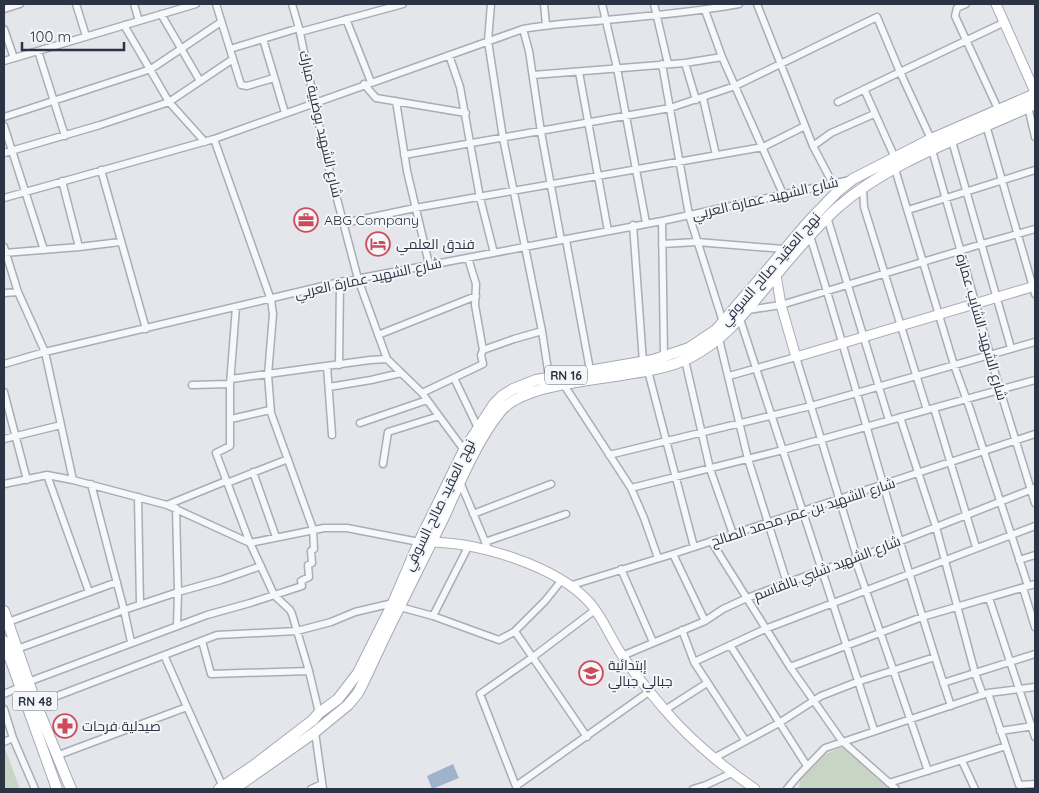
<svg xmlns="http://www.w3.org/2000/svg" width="1039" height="793" font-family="Quicksand,Cairo,sans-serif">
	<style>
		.green { fill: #c8d5c5 }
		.water { fill: #9fb3cb }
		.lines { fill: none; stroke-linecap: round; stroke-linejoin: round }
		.street-casing { stroke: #a9adb6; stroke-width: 9 }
		.secondary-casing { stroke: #a9adb6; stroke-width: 11 }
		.primary-casing { stroke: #a3aab7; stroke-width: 12 }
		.street { stroke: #f7f8fa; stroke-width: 6 }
		.secondary { stroke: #fff; stroke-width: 9 }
		.primary { stroke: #fff; stroke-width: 10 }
		.labels { text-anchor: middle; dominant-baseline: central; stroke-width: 4; stroke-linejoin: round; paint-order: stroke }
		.shield { fill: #f4f6f9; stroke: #676e7a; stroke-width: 1 }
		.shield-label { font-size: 12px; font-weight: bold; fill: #2b3344 }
		.street-label { font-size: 14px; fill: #2b3344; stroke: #f4f6f9 }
		.poi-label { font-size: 14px; fill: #2b3344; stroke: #f4f6f9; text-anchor: start }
	</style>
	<rect width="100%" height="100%" fill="#e4e6ec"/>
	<path class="green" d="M 4,746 L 20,789 L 4,789 Z
		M 843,747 L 893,789 L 799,789 L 800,780 L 826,754 Z"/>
	<path class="water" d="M 453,764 L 459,778 L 432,789 L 427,776 Z"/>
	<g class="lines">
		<g class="street-casing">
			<path id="street" d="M 76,4 L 86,36
				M 134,4 L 139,21
				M 216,4 L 241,85 L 247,86 L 274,78
				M 292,4 L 299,28 L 325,153 L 358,279 L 387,359 L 422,393 L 464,450
				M 491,4 L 488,41 L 503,138 L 542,331 L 549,377
				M 544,4 L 546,25
				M 602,4 L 617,68 L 646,223
				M 654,4 L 668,64
				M 757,4 L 813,146 L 834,186
				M 966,4 L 957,8 L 955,16 L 998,109
				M 4,9 L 20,4
				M 705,10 L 722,57 L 783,194
				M 161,14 L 200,81
				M 346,19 L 371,82
				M 124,25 L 169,102 L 205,142
				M 4,29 L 14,58
				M 300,32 L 403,4
				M 263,39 L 285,113
				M 230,49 L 299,28
				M 38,51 L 65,136
				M 449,55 L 460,87 L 480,198 L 494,253
				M 4,61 L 196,4
				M 685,63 L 696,100
				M 662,64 L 689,215 L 723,322
				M 579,72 L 608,231
				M 533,75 L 685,63 L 722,57
				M 364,84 L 376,98 L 466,113
				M 864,89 L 895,158
				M 703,98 L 716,155
				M 396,101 L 407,171 L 429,264
				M 1028,107 L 1035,137
				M 4,117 L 151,69 L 221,22
				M 986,125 L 1035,294
				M 4,126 L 44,250
				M 931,139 L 900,72 L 1005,22
				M 952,141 L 1011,348
				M 813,146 L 831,133 L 874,114
				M 932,150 L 1000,390 L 1035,503
				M 4,153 L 100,125 L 169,102 L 233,59
				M 404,155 L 670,108 L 735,86 L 877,17 L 900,72 L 838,102
				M 895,169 L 954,365 L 970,409 L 1028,586
				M 101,170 L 146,329
				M 62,181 L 79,247
				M 863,188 L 864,207 L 927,410
				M 4,198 L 214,139 L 523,29
				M 908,210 L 1035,170
				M 827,217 L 889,420
				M 662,221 L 664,356
				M 344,223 L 415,208 L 763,147 L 805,126
				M 633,225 L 643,362
				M 810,236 C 859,392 899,551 951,706
				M 561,240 L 541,132 L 529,51 L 523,29 C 550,24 578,23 606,20 C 651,16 695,12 739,4
				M 566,240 L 590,370
				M 662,244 L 697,242 L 784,249
				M 4,247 L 18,292 L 45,352 L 73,480
				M 4,253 L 79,247 L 120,242
				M 468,258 L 476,284 L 475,305 L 483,350
				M 4,293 L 18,292
				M 236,307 L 230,384 L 230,446 L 216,453 L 250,543 L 270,586 L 274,595 L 290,610 L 292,614 L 309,671 L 319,713
				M 748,310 L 781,305 L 982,244 L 1035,229
				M 740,319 L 874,730
				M 378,335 L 476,296
				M 719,339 L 748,459 L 787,583
				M 685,360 L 710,469 L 733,534
				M 4,364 L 45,352 L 340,282 L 662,221 L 850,180
				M 339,365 L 340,282
				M 327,366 L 332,435
				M 648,371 L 694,547
				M 729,376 L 796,357 L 857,557
				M 454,378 L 478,428
				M 231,379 L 370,360 L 387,359
				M 192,385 L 230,384
				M 564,385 L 631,488 L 644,518 L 658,558
				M 329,387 L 371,380 L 401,373
				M 4,392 L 27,480
				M 422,393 L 483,364 L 481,355 L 483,350 L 514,339 L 542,331
				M 934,408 L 976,547
				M 900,417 L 936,527 L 975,673 L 983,695
				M 231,419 L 270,410
				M 360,423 L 427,400
				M 4,439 L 61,425
				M 609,455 L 811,406 L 1035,342
				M 383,464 L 388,432 L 439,416
				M 253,472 L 276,537
				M 47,475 L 89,592
				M 460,482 L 487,546
				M 227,483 L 288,459
				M 4,484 L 47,475 L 73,480 L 167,505 L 250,543 L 324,528 L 347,528 L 419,542
				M 631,488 L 783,450 L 1035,380
				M 138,497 L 140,604
				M 167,505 L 226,481
				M 473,514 L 551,484
				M 711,541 L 790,667 L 842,741 L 896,789
				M 485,542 L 566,514
				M 673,554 L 705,621
				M 855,559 L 928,771
				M 1019,560 L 1035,555
				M 621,569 L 653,642
				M 569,586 L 673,554 L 1035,434
				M 1023,588 L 1035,627
				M 989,598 L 1035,737
				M 400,607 L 433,616 L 468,547
				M 433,616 L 499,640 L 514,632 L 516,633 L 587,737
				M 8,622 L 117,582
				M 177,626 L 178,592 L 221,580 L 261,566
				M 682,630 L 694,662 L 745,740
				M 514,632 L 545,601 L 561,581
				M 202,641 L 211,674 L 309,671
				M 131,642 L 124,610 L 178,592 L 176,508
				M 730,645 L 807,766
				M 17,649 L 124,610 L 91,484
				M 164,655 L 187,707
				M 622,656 L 705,621 L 723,609 L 747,598 L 822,570 L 855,559 L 1035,488
				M 694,662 L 765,629 L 1035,526
				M 790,667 L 922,617 L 1035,584
				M 28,682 L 207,615 L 250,603 L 302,586 L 301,581 L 309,577 L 308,565 L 312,563 L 311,551 L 314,549 L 313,529 L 271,413 L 268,375 L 273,314 L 271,300 L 214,139
				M 943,683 L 1035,654
				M 988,693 L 1019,785 L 1035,784
				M 4,694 L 20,687
				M 36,704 L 217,635 L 297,631 L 331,622 L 355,612 L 393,603
				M 4,709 L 13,738 L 35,789
				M 665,710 L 707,683
				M 1000,731 L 1034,726
				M 315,732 L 323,789
				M 4,742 L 13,738
				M 56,756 L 187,707 L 223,787
				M 714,758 L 779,723 L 821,696 L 857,682 L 935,657
				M 962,761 L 975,789
				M 889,783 L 1006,746
				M 516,786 L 650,691
				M 311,789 L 322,784
				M 517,789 L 480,694 L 533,657 L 595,610
				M 693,789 L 706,785 L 732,773
				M 787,789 L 797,777 L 825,748 L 988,693 L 1035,687"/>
		</g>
		<g class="secondary-casing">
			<path id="secondary" d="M 996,4 L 1035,92
				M 776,275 L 781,305 L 796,357 L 1035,286
				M 427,542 C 477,542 556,565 590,603 C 603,618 611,639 622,655 C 634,674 650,692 664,709 C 690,740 722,766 755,789"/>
		</g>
		<g class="primary-casing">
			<path id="primary" d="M 4,611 L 36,704 L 71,789
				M 4,641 L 57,789
				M 219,789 L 253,766 L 313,720 L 319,713 L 338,699 L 358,673 L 393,603 L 419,542 L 464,450 L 494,404 L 502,396 L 513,389 L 536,380 L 653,360 L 689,348 L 716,330 L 809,221 L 838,191 L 853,179 L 931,139 L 1035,94
				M 234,789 L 315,732 L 348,705 L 358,693 C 369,672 378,650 389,628 C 407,591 426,554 444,517 C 460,482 476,442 500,412 C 530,374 643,383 691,357 C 730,336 748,308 776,275 C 795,252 815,228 837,208 C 894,158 968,136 1035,104"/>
		</g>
		<use href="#street" class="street"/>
		<use href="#secondary" class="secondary"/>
		<use href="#primary" class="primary"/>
	</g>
	<defs>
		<g id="office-ring" transform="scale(1.25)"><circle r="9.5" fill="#f4f6f9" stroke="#ce4b5a" stroke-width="1.5"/><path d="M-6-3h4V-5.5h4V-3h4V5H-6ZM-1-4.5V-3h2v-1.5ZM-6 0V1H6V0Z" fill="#ce4b5a"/></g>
		<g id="hotel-ring" transform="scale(1.25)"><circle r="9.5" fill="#f4f6f9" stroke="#ce4b5a" stroke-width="1.5"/><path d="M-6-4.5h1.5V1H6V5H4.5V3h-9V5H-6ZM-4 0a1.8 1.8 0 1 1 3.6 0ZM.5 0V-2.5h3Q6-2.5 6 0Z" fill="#ce4b5a"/></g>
		<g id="school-ring" transform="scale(1.25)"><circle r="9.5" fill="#f4f6f9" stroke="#ce4b5a" stroke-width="1.5"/><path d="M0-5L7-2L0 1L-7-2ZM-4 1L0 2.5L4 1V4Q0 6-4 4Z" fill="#ce4b5a"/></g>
		<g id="pharmacy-ring" transform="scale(1.25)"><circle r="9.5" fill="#f4f6f9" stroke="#ce4b5a" stroke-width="1.5"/><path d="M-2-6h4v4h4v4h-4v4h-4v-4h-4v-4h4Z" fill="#ce4b5a"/></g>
	</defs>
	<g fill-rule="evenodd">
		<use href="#office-ring" x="306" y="220"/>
		<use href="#hotel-ring" x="378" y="244"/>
		<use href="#school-ring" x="591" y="673"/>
		<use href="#pharmacy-ring" x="65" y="726"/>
	</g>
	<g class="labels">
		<g class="shield">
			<rect x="545" y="365.5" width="42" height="19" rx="4"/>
			<rect x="12.5" y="691.5" width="45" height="19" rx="4"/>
		</g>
		<g class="shield-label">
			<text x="566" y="375">RN 16</text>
			<text x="35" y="701">RN 48</text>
		</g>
		<g class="street-label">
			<text transform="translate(321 124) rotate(77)">شارع الشهيد بوضبية مبارك</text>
			<text transform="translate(765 198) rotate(-13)">شارع الشهيد عمارة العربي</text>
			<text transform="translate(770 269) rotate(-49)">نهج العقيد صالح السوفي</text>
			<text transform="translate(368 278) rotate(-12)">شارع الشهيد عمارة العربي</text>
			<text transform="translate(982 327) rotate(74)">شارع الشهيد الشايب عمارة</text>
			<text transform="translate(439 505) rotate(-64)">نهج العقيد صالح السوفي</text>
			<text transform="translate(803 512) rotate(-18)">شارع الشهيد بن عمر محمد الصالح</text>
			<text transform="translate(827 568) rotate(-21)">شارع الشهيد شلبي بالقاسم</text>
		</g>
		<g class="poi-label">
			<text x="324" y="220">ABG Company</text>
			<text x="396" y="244">فندق العلمي</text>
			<text x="608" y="665">إبتدائية<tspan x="608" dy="16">جبالي جبالي</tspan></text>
			<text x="82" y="726">صيدلية فرحات</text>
		</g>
	</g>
	<rect width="1039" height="793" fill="none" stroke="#2b3344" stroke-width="10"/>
	<path d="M22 42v8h102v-8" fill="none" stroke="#2b3344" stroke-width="2.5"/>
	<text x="30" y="42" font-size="15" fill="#2b3344" stroke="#f4f6f9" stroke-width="4" paint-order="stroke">100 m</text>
</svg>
